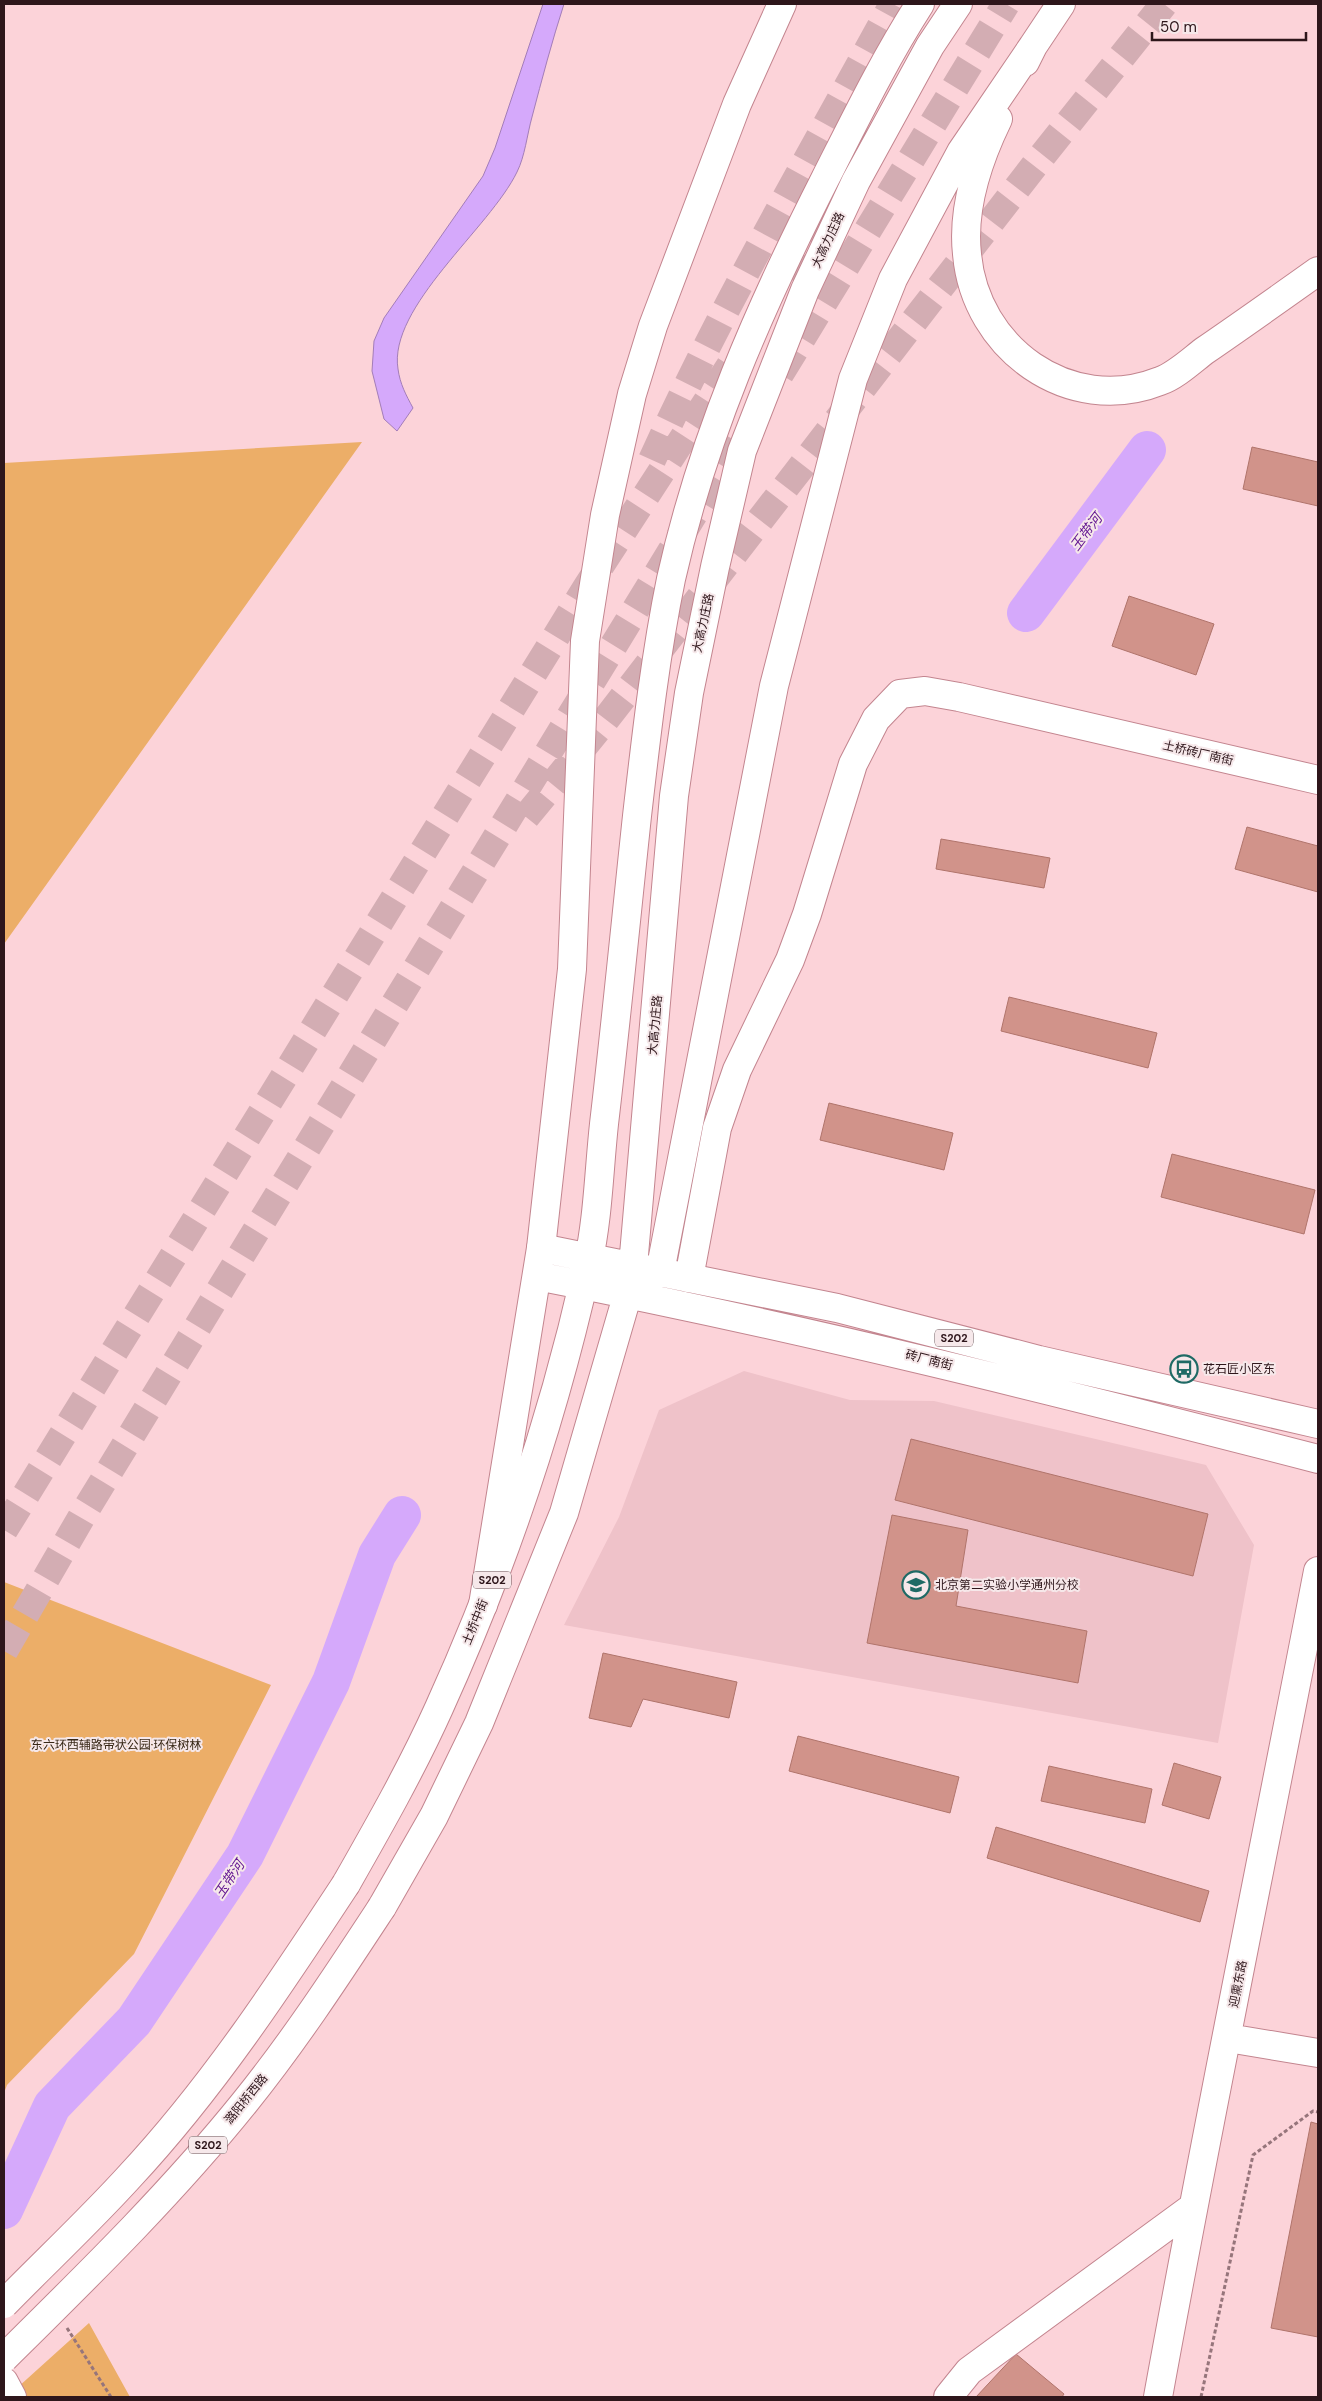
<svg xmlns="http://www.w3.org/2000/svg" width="1322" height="2401" font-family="'DM Sans','Noto Sans SC',sans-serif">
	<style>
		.built { fill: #efc2c9 }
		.green { fill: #ecae68 }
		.water { fill: #d5a9fb; stroke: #a37db8 }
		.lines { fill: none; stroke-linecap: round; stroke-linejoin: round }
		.river { stroke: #d5a9fb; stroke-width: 38 }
		.building { fill: #d1938a; stroke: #b0746b }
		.highway-tunnel { stroke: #d3adb3; stroke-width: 28; stroke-dasharray: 28 14; stroke-linecap: butt }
		.minor-casing { stroke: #c3858f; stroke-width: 30 }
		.major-casing { stroke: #c3858f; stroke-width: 30 }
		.highway-casing { stroke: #c3858f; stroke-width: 30 }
		.path { stroke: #96757b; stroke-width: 3; stroke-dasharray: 4 2.5; stroke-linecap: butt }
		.minor { stroke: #fff; stroke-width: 28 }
		.major { stroke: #fff; stroke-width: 28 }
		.highway { stroke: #fff; stroke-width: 28 }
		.major-bridge-casing { stroke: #c3858f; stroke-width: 30; stroke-linecap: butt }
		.major-bridge { stroke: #fff; stroke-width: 28 }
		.labels { text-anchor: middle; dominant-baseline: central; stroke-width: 4; stroke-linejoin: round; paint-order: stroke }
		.shield { fill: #f6e8ea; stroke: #6a5559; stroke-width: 1 }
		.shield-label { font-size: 11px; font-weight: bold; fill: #2e161b }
		.street-label { font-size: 12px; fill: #2e161b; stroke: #f6e8ea }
		.poi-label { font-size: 12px; fill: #2e161b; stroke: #f6e8ea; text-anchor: start }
		.park-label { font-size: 12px; fill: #372716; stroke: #f6e8ea }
		.water-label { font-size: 14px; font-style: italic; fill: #661a93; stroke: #f6e8ea }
	</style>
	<rect width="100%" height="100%" fill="#fcd3d9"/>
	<path class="built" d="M 744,1371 L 850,1400 L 934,1401 L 1206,1465 L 1254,1545 L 1218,1743 L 564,1625 L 619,1517 L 659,1410 Z"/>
	<path class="green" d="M 362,442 L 4,944 L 4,463 Z
		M 4,1582 L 271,1685 L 134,1954 L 7,2085 L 4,2093 Z
		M 89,2323 L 130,2397 L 7,2397 Z"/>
	<path class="water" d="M 543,4 L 564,4 C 552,41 542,79 532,117 C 527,135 525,156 517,172 C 490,228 388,307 398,369 C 400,384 406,395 413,408 L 397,431 L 384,419 L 372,371 L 374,341 L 384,318 L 483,176 L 495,148 Z"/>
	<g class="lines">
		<path class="river" d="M 1026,613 L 1147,450
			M 4,2210 L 52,2106 L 134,2021 L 245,1855 L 331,1682 L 377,1555 L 402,1515"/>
	</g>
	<path class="building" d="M 1252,447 L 1318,462 L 1318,506 L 1243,489 Z
		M 1129,596 L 1214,624 L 1196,675 L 1112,646 Z
		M 1247,827 L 1318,846 L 1318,892 L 1235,869 Z
		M 941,839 L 1050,858 L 1044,888 L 936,869 Z
		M 1009,997 L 1157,1033 L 1148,1068 L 1001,1031 Z
		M 829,1103 L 953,1133 L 944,1170 L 820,1140 Z
		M 1172,1154 L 1315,1190 L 1304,1234 L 1161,1197 Z
		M 911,1439 L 1208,1514 L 1193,1576 L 895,1500 Z
		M 892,1515 L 968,1530 L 956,1606 L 1087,1631 L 1078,1683 L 867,1643 Z
		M 603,1653 L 737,1682 L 729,1718 L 643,1699 L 631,1727 L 589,1718 Z
		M 798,1736 L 959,1777 L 950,1813 L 789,1771 Z
		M 1174,1763 L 1221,1777 L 1209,1819 L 1162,1805 Z
		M 1049,1766 L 1152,1789 L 1145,1823 L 1041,1801 Z
		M 996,1827 L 1209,1891 L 1200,1922 L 987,1858 Z
		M 1311,2122 L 1318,2124 L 1318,2337 L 1271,2328 Z
		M 1016,2354 L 1064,2394 L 1062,2397 L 976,2397 Z"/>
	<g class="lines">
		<path class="highway-tunnel" d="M 787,277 L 839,196
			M 780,374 L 1006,4
			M 652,460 C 723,304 811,155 893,4
			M 526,817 L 603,723 L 1038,161 L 1164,4
			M 4,1530 L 586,588 L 735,358
			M 4,1651 L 85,1511 L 744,432"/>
		<g class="minor-casing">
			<path id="minor" d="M 689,1278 L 717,1128 L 737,1070 L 790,960 L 807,914 L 853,764 L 876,719 L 900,694 L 925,691 L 959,697 L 1318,780
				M 1228,2038 L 1318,2053
				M 4,2382 L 12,2397
				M 948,2397 L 969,2371 L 1193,2207
				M 1158,2397 C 1208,2121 1265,1846 1318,1571"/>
		</g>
		<g class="major-casing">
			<path id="major" d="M 541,1248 L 837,1308 L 1039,1360 L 1318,1424
				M 537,1276 C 800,1327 1059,1392 1318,1459
				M 346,1884 C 379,1826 412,1768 439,1708 C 504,1565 554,1416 588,1263 C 598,1218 599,1170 604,1124 C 616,1022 626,919 637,816 C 646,738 655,657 671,579 C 703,436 759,309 825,179 C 855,120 884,60 920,4
				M 382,1907 L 434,1816 L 479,1723 L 564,1513 L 628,1293 L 633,1266 L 674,796 L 689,693 L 715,567 L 742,451 L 805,290 L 856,181 L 930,46 L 958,4"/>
		</g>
		<g class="highway-casing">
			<path id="highway" d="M 1025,62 L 1033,46 L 1061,4
				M 998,119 C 978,160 962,209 967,254 C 975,348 1069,417 1160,381 C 1175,376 1191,361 1204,351 C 1242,325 1280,298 1318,271
				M 628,1293 L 660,1272 L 774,686 L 853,379 L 893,279 L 961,152 L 1033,46
				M 483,1605 L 541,1248 L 572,969 L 585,641 L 605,515 L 632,394 L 653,326 L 737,104 L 782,4"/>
		</g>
		<path class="path" d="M 67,2328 L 111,2397
			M 1201,2397 L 1253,2155 L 1313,2111 L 1318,2112"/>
		<use href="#minor" class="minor"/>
		<use href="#major" class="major"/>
		<use href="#highway" class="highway"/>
		<g class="major-bridge-casing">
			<path id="major-bridge" d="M 4,2304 C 45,2262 89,2221 129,2177 C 212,2088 279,1986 346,1884
				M 4,2358 C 87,2276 171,2194 245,2102 C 295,2040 338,1974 382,1907"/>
		</g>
		<use href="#major-bridge" class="major-bridge"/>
	</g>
	<defs>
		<g id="bus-ring" transform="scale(1.4375)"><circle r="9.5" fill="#f6e8ea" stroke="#1f6a65" stroke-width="1.5"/><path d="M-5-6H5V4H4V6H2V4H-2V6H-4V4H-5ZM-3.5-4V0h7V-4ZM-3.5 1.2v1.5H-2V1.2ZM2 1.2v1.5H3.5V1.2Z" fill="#1f6a65"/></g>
		<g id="school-ring" transform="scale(1.4375)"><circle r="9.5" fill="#f6e8ea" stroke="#1f6a65" stroke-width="1.5"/><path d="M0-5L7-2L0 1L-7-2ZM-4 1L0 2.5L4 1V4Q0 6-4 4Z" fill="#1f6a65"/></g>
	</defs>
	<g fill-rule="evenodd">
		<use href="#bus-ring" x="1184" y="1369"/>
		<use href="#school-ring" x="916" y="1585"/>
	</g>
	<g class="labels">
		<g class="shield">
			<rect x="935" y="1329.5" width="38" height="17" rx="4"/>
			<rect x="473" y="1571.5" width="38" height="17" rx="4"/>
			<rect x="189" y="2136.5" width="38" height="17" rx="4"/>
		</g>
		<g class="shield-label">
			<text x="954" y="1338">S202</text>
			<text x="492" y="1580">S202</text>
			<text x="208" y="2145">S202</text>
		</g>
		<g class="street-label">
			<text transform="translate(828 240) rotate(-65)">大高力庄路</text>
			<text transform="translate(703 623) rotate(-78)">大高力庄路</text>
			<text transform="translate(1198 753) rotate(13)">土桥砖厂南街</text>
			<text transform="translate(655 1025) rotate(-85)">大高力庄路</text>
			<text transform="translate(929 1360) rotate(14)">砖厂南街</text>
			<text transform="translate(475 1622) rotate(-68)">土桥中街</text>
			<text transform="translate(1238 1984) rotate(-79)">迎熏东路</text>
			<text transform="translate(246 2099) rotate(-51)">潞阳桥西路</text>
		</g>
		<g class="poi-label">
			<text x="1203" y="1369">花石匠小区东</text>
			<text x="935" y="1585">北京第二实验小学通州分校</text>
		</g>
		<g class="park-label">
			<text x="116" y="1745">东六环西辅路带状公园·环保树林</text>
		</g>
		<g class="water-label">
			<text transform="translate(1086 532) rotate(-53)">玉带河</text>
			<text transform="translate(229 1879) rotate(-56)">玉带河</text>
		</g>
	</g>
	<rect width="1322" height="2401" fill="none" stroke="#2e161b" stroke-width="10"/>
	<path d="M1152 32v8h154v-8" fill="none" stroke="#2e161b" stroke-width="2.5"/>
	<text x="1160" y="32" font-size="15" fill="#2e161b" stroke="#f6e8ea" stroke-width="4" paint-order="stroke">50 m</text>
</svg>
